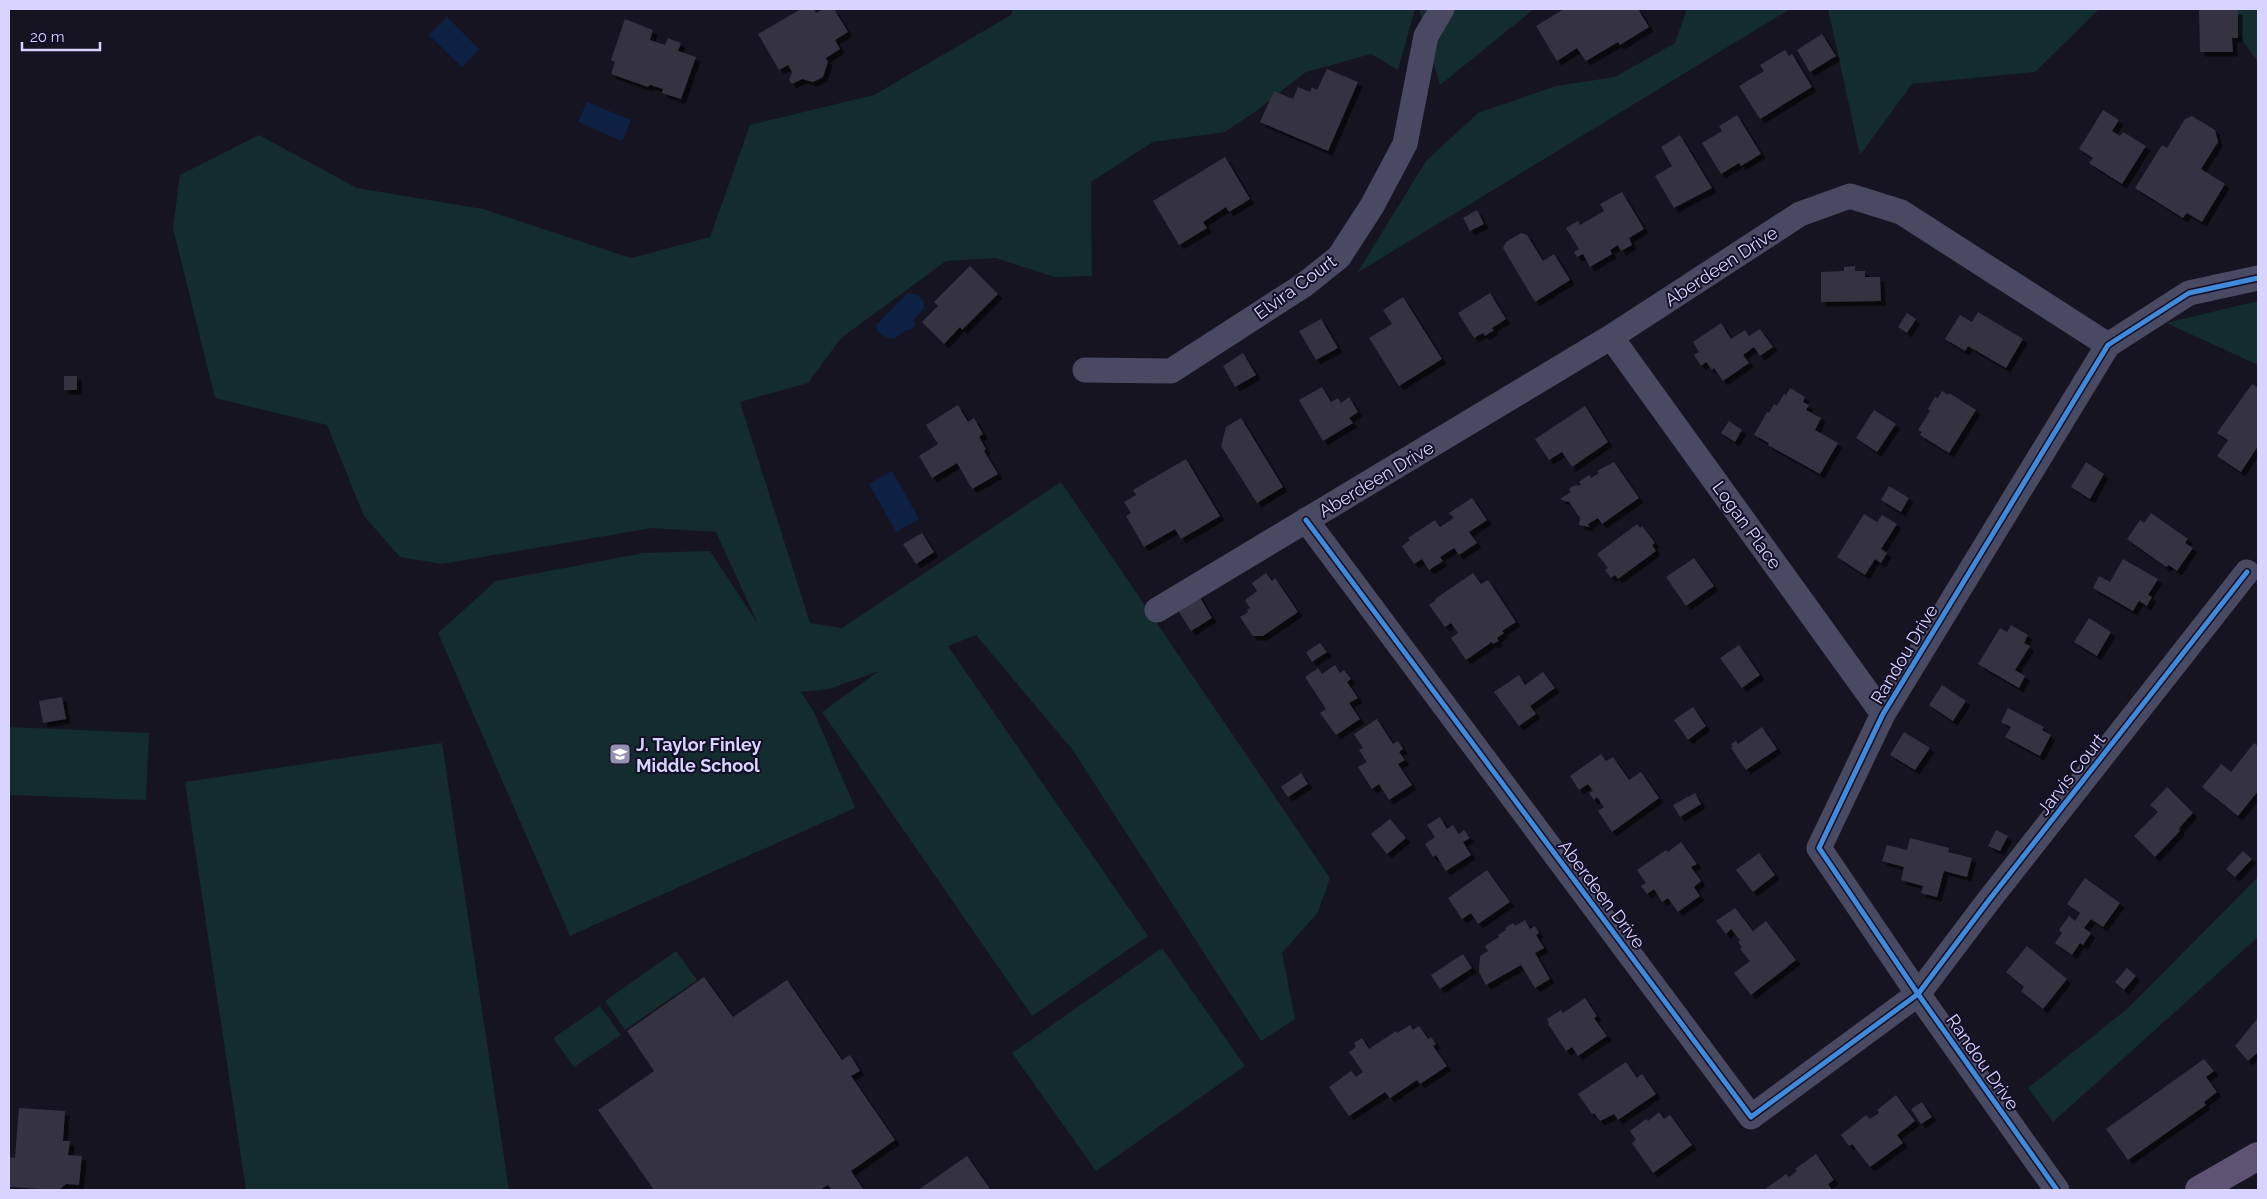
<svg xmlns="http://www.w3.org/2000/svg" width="2267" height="1199" font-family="Raleway,sans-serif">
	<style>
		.green { fill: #132c2d }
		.water { fill: #0d2144 }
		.building { fill: #343243; filter: url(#shadow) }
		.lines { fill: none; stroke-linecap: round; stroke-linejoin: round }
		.minor { stroke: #4a4962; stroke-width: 25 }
		.major { stroke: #5e5373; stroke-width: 28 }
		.cycleway-casing { stroke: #130f26; stroke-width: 8 }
		.cycleway { stroke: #408adc; stroke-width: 5 }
		.labels { text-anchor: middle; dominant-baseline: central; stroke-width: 4; stroke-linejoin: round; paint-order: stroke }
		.street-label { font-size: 18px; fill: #d9d4ff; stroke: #130f26 }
		.poi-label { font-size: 18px; font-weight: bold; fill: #d9d4ff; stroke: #130f26; text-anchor: start }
	</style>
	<defs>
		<filter id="shadow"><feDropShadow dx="4.5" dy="4.5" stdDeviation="0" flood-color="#0009"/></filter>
	</defs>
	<rect width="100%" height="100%" fill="#161421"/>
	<path class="green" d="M 1013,9 L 1415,9 L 1398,70 L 1371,54 L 1306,72 L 1256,111 L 1225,132 L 1153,142 L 1091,182 L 1092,276 L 1054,277 L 996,258 L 946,261 L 841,338 L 808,383 L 740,402 L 810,623 L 842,628 L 1061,482 L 1330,878 L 1318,912 L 1282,953 L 1295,1019 L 1261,1041 L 1072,749 L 976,635 L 948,646 L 1148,936 L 1032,1016 L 822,712 L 879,671 L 829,689 L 801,692 L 814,712 L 855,808 L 570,936 L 438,633 L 496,581 L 643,553 L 710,551 L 758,624 L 716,532 L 652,528 L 442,564 L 400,557 L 364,516 L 327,425 L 215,398 L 173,228 L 180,175 L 259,135 L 357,188 L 483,209 L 631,258 L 710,237 L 750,125 L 874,95 L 1011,15 Z
		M 1419,9 L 1534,9 L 1440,85 Z
		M 1687,9 L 1790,9 L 1357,273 L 1426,161 L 1478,113 L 1556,86 L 1615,77 L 1675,43 Z
		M 1828,9 L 2099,9 L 2035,72 L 1912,84 L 1860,155 Z
		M 2220,9 L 2258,9 L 2258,62 Z
		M 2258,301 L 2258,365 L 2166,323 Z
		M 9,727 L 149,733 L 146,800 L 9,795 Z
		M 442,743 L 509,1190 L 246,1190 L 185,782 Z
		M 2258,877 L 2258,937 L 2053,1122 L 2028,1088 L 2127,1009 Z
		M 1162,948 L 1245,1066 L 1096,1171 L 1012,1053 Z
		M 676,951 L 697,980 L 625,1030 L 605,1001 Z
		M 600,1006 L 621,1035 L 574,1067 L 553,1038 Z"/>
	<path class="water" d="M 447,17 L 479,49 L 462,67 L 429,35 Z
		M 587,102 L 631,120 L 622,141 L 578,122 Z
		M 908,293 L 918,295 L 923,301 L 924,308 L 914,320 L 915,325 L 911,330 L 907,330 L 894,339 C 884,337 878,335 876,325 Z
		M 892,471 L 919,519 L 896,532 L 869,484 Z"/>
	<path class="building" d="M 801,9 L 814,9 L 816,13 L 823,9 L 834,9 L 848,32 L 835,40 L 840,49 L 826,58 L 828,62 L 823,77 L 813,82 L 802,79 L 792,84 L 789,80 L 792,72 L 788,65 L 779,70 L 758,34 Z
		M 1564,9 L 1638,9 L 1649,27 L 1620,45 L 1618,42 L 1586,61 L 1577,48 L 1557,61 L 1536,26 Z
		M 2199,10 L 2238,10 L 2238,38 L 2232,38 L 2233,52 L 2200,52 Z
		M 625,19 L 653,30 L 650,40 L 665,45 L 668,38 L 681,43 L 678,51 L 696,57 L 681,99 L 662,93 L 663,89 L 650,85 L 648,87 L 611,74 L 615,62 L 611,60 Z
		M 1822,34 L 1836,56 L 1810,72 L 1797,50 Z
		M 1785,50 L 1789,56 L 1792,54 L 1812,87 L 1760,119 L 1739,86 L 1764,71 L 1760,65 Z
		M 1327,69 L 1358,82 L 1328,151 L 1260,122 L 1274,91 L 1293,99 L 1298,87 L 1310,92 L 1312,87 L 1317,90 Z
		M 2103,110 L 2119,120 L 2112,131 L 2120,136 L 2123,132 L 2146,146 L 2122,184 L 2089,163 L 2093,158 L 2079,149 Z
		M 1737,115 L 1761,154 L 1741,166 L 1739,163 L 1721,174 L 1702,143 L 1722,131 L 1719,126 Z
		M 2192,116 L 2215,130 L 2218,142 L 2201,169 L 2225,184 L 2202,222 L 2187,213 L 2183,218 L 2135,188 L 2162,145 L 2167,148 L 2185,119 Z
		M 1680,135 L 1712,188 L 1674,208 L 1655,176 L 1672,166 L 1661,147 Z
		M 1225,157 L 1250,199 L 1229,212 L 1226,207 L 1203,222 L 1207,228 L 1179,245 L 1153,201 Z
		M 1622,192 L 1644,229 L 1629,238 L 1632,245 L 1621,251 L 1618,245 L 1610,250 L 1612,254 L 1590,267 L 1583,254 L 1577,257 L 1574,252 L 1579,249 L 1566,228 L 1578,221 L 1580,225 L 1604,211 L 1600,204 Z
		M 1477,210 L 1484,224 L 1470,231 L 1463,218 Z
		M 1521,233 L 1527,235 L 1543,261 L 1554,254 L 1570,280 L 1535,302 L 1503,248 L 1506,242 Z
		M 970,266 L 998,294 L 962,330 L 960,327 L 944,344 L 922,322 L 938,306 L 934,302 Z
		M 1855,266 L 1855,271 L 1865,271 L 1865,277 L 1880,277 L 1881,301 L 1821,302 L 1821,272 L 1844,271 L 1844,267 Z
		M 1490,293 L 1506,319 L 1492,328 L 1494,330 L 1485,336 L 1483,333 L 1474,338 L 1458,313 Z
		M 1403,297 L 1442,359 L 1399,386 L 1369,338 L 1392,324 L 1383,310 Z
		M 1978,312 L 2023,339 L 2006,368 L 1968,346 L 1965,351 L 1945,339 L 1960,315 L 1972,322 Z
		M 1907,313 L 1916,319 L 1907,333 L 1898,327 Z
		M 1321,319 L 1338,348 L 1316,360 L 1299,331 Z
		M 1721,323 L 1731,339 L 1745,330 L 1749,336 L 1760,329 L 1773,347 L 1760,356 L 1754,347 L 1743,355 L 1749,363 L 1723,381 L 1714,368 L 1712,370 L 1706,362 L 1701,366 L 1694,355 L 1699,352 L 1693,342 Z
		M 1243,353 L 1256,375 L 1235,387 L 1223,366 Z
		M 64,376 L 77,376 L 77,390 L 64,390 Z
		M 2252,384 L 2258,388 L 2258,446 L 2241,472 L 2217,456 L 2228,440 L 2217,433 Z
		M 1322,387 L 1331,402 L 1338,398 L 1341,403 L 1349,397 L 1358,412 L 1349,418 L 1353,423 L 1323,441 L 1299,400 Z
		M 1790,388 L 1805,397 L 1803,402 L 1809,405 L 1806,410 L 1821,418 L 1815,430 L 1838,443 L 1820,474 L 1768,445 L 1769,443 L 1754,435 L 1767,412 L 1769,413 L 1774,404 L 1777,406 L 1784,394 L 1786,395 Z
		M 1942,391 L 1948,395 L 1949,393 L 1976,410 L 1949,453 L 1920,435 L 1922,432 L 1918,430 L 1930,411 L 1928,409 L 1935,397 L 1938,398 Z
		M 958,405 L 968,422 L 974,418 L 983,434 L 979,437 L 986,449 L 984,451 L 998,474 L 972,489 L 957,463 L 932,478 L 919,456 L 938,444 L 926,425 Z
		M 1585,406 L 1608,442 L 1572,467 L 1562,452 L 1549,460 L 1535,439 Z
		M 1874,410 L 1896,424 L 1877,452 L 1856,438 Z
		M 1241,418 L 1283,487 L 1257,503 L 1221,446 L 1226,427 Z
		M 1729,421 L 1742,430 L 1735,442 L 1721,433 Z
		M 1186,459 L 1220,516 L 1181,539 L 1175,529 L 1144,547 L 1126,516 L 1131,513 L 1124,502 L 1136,495 L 1133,490 Z
		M 1614,462 L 1639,498 L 1602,524 L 1598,518 L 1588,524 L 1590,527 L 1579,525 L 1580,518 L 1569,502 L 1560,499 L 1571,492 L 1569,489 L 1573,486 L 1581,485 L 1579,482 L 1589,475 L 1591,478 L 1599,473 L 1597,471 Z
		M 2086,462 L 2104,474 L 2090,499 L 2071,487 Z
		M 1889,486 L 1909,498 L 1901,512 L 1881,500 Z
		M 1472,498 L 1487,520 L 1469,532 L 1477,543 L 1459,555 L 1454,548 L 1440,557 L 1443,561 L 1429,570 L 1422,559 L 1414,564 L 1402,546 L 1410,540 L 1408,538 L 1435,520 L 1440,527 L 1454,518 L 1449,513 Z
		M 2151,513 L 2188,539 L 2185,543 L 2193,548 L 2177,571 L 2169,565 L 2166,567 L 2127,539 L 2140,520 L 2144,523 Z
		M 1864,514 L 1877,522 L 1882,515 L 1897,524 L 1881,549 L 1887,553 L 1881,563 L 1875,559 L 1865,575 L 1837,557 Z
		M 1637,524 L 1640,528 L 1642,526 L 1655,543 L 1652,545 L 1656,551 L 1618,579 L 1615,575 L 1611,578 L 1605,570 L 1608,568 L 1597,554 Z
		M 922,533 L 934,552 L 916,564 L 903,544 Z
		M 1694,558 L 1714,586 L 1686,606 L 1666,577 Z
		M 2123,559 L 2158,579 L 2148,595 L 2152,597 L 2147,606 L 2139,601 L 2133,611 L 2093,588 L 2099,576 L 2110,582 Z
		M 1266,573 L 1272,581 L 1275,578 L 1298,612 L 1263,636 L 1253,636 L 1240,617 L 1248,612 L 1247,610 L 1250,608 L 1245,600 L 1257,591 L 1252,583 Z
		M 1473,573 L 1481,584 L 1488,580 L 1516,622 L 1502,631 L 1504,633 L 1497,638 L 1499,641 L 1493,644 L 1492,642 L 1466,660 L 1451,638 L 1458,633 L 1451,623 L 1445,627 L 1429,605 L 1436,600 L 1435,599 Z
		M 1198,594 L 1212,618 L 1191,631 L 1176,607 Z
		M 2089,618 L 2111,632 L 2097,656 L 2074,642 Z
		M 2011,625 L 2028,635 L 2024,643 L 2030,646 L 2015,670 L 2025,676 L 2019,688 L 1978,664 L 2000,628 L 2007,632 Z
		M 1320,643 L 1327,652 L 1312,662 L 1306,652 Z
		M 1739,645 L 1760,675 L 1742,688 L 1720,658 Z
		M 1335,665 L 1340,673 L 1344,670 L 1351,679 L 1347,682 L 1358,698 L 1349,703 L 1360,719 L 1336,735 L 1320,713 L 1326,709 L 1305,677 L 1318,668 L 1322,674 Z
		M 1543,672 L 1555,688 L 1530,706 L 1536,714 L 1519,726 L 1494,692 L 1519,675 L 1525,685 Z
		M 1942,685 L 1966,701 L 1953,721 L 1929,705 Z
		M 62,697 L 66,719 L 43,723 L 39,701 Z
		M 1693,707 L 1706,726 L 1688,740 L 1674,720 Z
		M 2008,708 L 2044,727 L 2042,730 L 2051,735 L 2040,756 L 2005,737 L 2011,727 L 2001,722 Z
		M 1377,719 L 1393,744 L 1398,741 L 1403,749 L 1399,752 L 1405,760 L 1398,764 L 1412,785 L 1389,800 L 1379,784 L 1372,789 L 1358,767 L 1367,762 L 1359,750 L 1363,748 L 1354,734 Z
		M 1762,727 L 1777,749 L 1746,770 L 1731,748 L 1733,747 L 1731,744 L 1736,741 L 1738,744 Z
		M 1904,732 L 1930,748 L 1915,770 L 1890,755 Z
		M 2254,743 L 2258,746 L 2258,791 L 2238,816 L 2202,787 L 2221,764 L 2231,772 Z
		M 1601,754 L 1606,761 L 1613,757 L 1629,780 L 1641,772 L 1659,798 L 1612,832 L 1598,811 L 1604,807 L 1597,797 L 1594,800 L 1589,793 L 1593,791 L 1588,784 L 1579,790 L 1570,776 Z
		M 1301,773 L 1308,784 L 1288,797 L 1281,787 Z
		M 2167,787 L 2193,813 L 2179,828 L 2180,831 L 2155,857 L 2134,836 L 2158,812 L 2150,805 Z
		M 1695,793 L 1701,804 L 1680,817 L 1673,805 Z
		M 1440,817 L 1447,829 L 1453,825 L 1459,834 L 1464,830 L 1470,838 L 1463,842 L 1471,855 L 1446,871 L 1436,855 L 1433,857 L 1425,844 L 1435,837 L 1427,825 Z
		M 1390,819 L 1406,838 L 1387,854 L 1371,834 Z
		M 1996,830 L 2008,836 L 2000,851 L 1988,846 Z
		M 1910,838 L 1949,848 L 1948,852 L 1972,858 L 1967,877 L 1944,871 L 1937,897 L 1921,893 L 1923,886 L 1901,880 L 1904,867 L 1882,861 L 1887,845 L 1907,850 Z
		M 1681,842 L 1697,864 L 1691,867 L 1701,881 L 1694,887 L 1700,896 L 1678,912 L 1668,898 L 1662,902 L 1654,889 L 1647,894 L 1641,886 L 1646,883 L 1637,870 L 1666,850 L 1668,852 Z
		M 2243,851 L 2252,859 L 2235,877 L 2226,869 Z
		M 1759,853 L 1775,875 L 1753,892 L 1736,870 Z
		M 1487,870 L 1510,902 L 1478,924 L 1471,913 L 1462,919 L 1448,898 Z
		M 2085,878 L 2120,903 L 2103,927 L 2091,919 L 2084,928 L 2091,933 L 2083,945 L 2080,943 L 2072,955 L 2055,943 L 2062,933 L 2059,930 L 2069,916 L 2075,921 L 2080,913 L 2067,904 Z
		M 1735,908 L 1753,931 L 1766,921 L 1796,960 L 1751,995 L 1734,973 L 1750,961 L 1740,949 L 1742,947 L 1738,942 L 1740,940 L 1731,929 L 1726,934 L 1716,921 Z
		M 1525,920 L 1530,929 L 1535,926 L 1539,933 L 1536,935 L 1544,948 L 1535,953 L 1550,979 L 1535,988 L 1521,965 L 1486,985 L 1479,972 L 1480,956 L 1488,951 L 1485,946 L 1499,937 L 1498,935 L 1506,930 L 1505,928 L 1513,923 L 1515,926 Z
		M 2027,946 L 2067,979 L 2043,1009 L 2021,991 L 2024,987 L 2006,972 Z
		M 1463,954 L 1472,968 L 1440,989 L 1431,975 Z
		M 2127,968 L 2136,976 L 2124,990 L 2115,982 Z
		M 704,977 L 733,1017 L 787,980 L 842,1060 L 850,1055 L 860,1071 L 851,1076 L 895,1140 L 851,1171 L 864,1190 L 832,1190 L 828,1185 L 820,1190 L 654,1190 L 598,1110 L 654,1071 L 627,1031 Z
		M 1585,998 L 1597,1016 L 1594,1018 L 1607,1036 L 1578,1056 L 1572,1047 L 1566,1051 L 1548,1024 L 1549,1023 L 1547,1019 L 1561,1010 L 1563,1013 Z
		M 2258,1018 L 2258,1052 L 2248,1061 L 2235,1046 Z
		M 1410,1025 L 1413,1030 L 1419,1026 L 1428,1039 L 1431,1037 L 1436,1044 L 1433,1046 L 1447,1066 L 1420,1084 L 1417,1080 L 1390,1098 L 1385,1092 L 1349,1116 L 1329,1087 L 1351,1071 L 1356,1077 L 1363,1072 L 1349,1052 L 1356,1047 L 1354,1043 L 1362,1038 L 1369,1049 L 1396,1031 L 1397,1033 Z
		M 2204,1059 L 2214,1071 L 2206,1077 L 2217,1092 L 2204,1102 L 2206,1105 L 2128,1160 L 2106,1129 Z
		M 1626,1062 L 1637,1078 L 1642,1074 L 1656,1094 L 1618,1120 L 1614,1114 L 1600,1121 L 1594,1113 L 1592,1114 L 1578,1094 Z
		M 1896,1095 L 1915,1121 L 1897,1135 L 1903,1143 L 1870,1167 L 1852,1144 L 1849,1146 L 1841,1135 L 1866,1115 L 1870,1119 L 1879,1113 L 1877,1110 Z
		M 1922,1102 L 1932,1117 L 1921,1124 L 1911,1109 Z
		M 19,1108 L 65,1111 L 63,1141 L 70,1141 L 68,1155 L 82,1156 L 79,1185 L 66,1184 L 59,1190 L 9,1187 L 9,1157 L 15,1158 Z
		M 1659,1112 L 1664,1119 L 1670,1115 L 1692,1145 L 1653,1173 L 1632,1143 L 1636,1140 L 1630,1131 L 1646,1119 L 1648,1121 Z
		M 1816,1154 L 1834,1180 L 1828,1184 L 1832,1190 L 1764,1190 L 1786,1174 L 1789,1177 L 1797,1171 L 1795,1169 Z
		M 967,1156 L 991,1190 L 918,1190 Z"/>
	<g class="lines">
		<path class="minor" d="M 1611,337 L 1883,714
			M 1085,370 L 1171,371 L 1304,285 L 1339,257 L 1372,206 L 1405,144 L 1426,36 L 1442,9
			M 1306,520 L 1751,1117 L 1918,994 L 1989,900 L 2247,572
			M 1157,610 L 1611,337 L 1800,214 L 1850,196 L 1901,212 L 2108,345
			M 2057,1190 L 1918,994 L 1819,848 L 1883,714 L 2108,345 L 2189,293 L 2258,278"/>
		<path class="major" d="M 2199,1190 L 2258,1156"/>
		<g class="cycleway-casing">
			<path id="cycleway" d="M 1306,520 L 1751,1117 L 1918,994 L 1989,900 L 2247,572
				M 2057,1190 L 1918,994 L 1819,848 L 1883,714 L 2108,345 L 2189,293 L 2258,278"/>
		</g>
		<use href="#cycleway" class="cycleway"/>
	</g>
	<defs>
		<g id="school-square" transform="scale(1.125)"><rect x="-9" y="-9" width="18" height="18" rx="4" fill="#9591b1" stroke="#130f26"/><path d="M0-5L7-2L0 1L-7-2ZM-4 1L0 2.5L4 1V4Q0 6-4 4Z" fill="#fff"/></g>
	</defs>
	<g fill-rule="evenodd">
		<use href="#school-square" x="620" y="754"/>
	</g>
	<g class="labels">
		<g class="street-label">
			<text transform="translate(1721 266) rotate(-33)">Aberdeen Drive</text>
			<text transform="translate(1295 287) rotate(-36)">Elvira Court</text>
			<text transform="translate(1376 479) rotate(-31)">Aberdeen Drive</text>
			<text transform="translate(1747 525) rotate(54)">Logan Place</text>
			<text transform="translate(1904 654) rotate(-59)">Randou Drive</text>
			<text transform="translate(2071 774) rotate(-52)">Jarvis Court</text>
			<text transform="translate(1602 894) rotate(53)">Aberdeen Drive</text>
			<text transform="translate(1983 1062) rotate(55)">Randou Drive</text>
		</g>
		<g class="poi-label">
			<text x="636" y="744">J. Taylor Finley<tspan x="636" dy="21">Middle School</tspan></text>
		</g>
	</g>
	<rect width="2267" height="1199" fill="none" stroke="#d9d4ff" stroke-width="20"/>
	<path d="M22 42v8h78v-8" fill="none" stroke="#d9d4ff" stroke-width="2.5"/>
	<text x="30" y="42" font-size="15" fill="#d9d4ff" stroke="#130f26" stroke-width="4" paint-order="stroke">20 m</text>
</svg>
